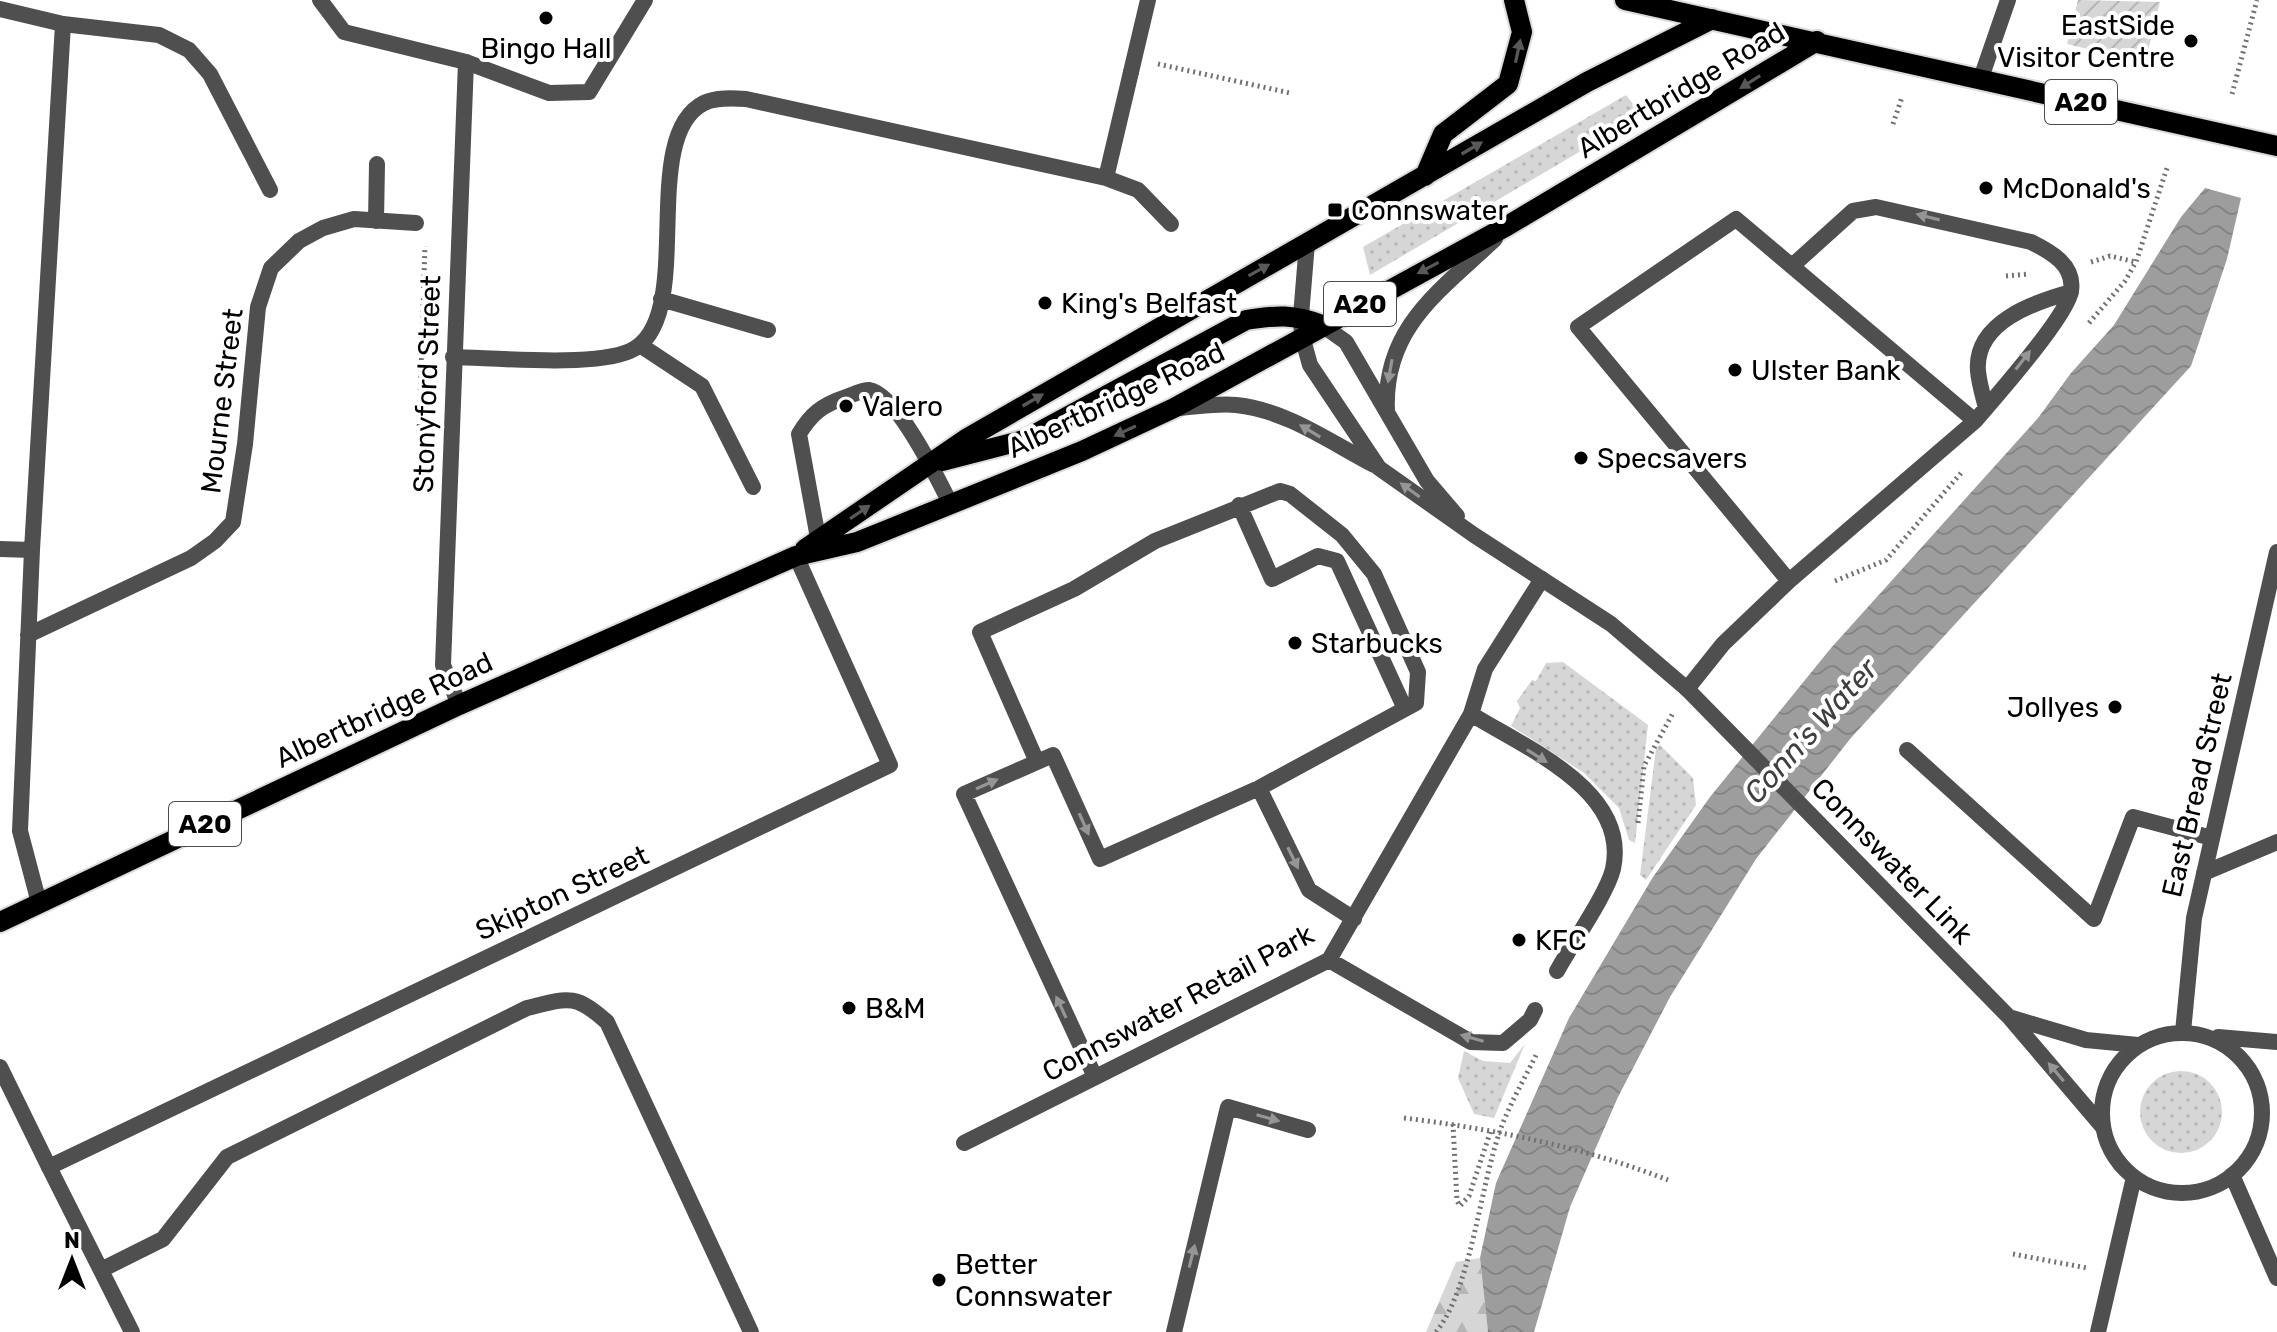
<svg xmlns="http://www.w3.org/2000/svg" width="2277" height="1332" font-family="Rubik,sans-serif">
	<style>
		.grass { fill: url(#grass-dots) }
		.forest { fill: url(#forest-firs) }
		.garden { fill: url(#garden-furrows) }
		.water { fill: url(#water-waves) }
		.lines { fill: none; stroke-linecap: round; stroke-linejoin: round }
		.primary-casing { stroke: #dbdbdb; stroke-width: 24 }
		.path { stroke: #717171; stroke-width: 5; stroke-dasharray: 2 4; stroke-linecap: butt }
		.lane { stroke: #4f4f4f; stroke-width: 16 }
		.street { stroke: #4f4f4f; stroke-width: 16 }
		.primary { stroke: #000; stroke-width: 20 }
		.oneway { fill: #595959 }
		.oneway2 { fill: #959595 }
		.poi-dot { fill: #000; stroke: #fff; stroke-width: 3 }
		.labels { text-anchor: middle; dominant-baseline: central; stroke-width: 8; stroke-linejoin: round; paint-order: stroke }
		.shield { fill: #fff; stroke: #4c4c4c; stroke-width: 2 }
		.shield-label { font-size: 26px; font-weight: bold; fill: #000 }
		.poi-label { font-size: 28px; fill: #000; stroke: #fff; text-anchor: start }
		.street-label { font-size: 28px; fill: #000; stroke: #fff }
		.water-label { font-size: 30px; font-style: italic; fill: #3e3e3e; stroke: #fff }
	</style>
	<defs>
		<pattern id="grass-dots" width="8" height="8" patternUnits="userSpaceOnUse" patternTransform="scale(2)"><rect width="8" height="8" fill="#d6d6d6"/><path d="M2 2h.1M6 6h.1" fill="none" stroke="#b6b6b6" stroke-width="1.8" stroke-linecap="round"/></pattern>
		<pattern id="forest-firs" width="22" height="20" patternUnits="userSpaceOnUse" patternTransform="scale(2)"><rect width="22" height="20" fill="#d6d6d6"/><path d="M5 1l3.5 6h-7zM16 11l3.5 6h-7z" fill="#b6b6b6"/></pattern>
		<pattern id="garden-furrows" width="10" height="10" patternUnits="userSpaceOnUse" patternTransform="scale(2)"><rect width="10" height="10" fill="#d6d6d6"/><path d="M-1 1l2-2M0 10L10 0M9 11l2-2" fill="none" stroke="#b6b6b6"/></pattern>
		<pattern id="water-waves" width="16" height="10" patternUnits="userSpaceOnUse" patternTransform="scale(2)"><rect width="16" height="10" fill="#9d9d9d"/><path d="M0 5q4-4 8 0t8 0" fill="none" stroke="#858585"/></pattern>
	</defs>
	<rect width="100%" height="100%" fill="#fff"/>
	<path class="grass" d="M 1626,95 L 1642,115 L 1370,275 L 1363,247 Z
		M 1563,662 L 1648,725 L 1635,843 L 1629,840 L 1619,808 L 1584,773 L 1511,726 L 1520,708 L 1517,701 L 1532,680 L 1536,681 L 1546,663 Z
		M 1660,745 L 1693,778 L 1696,805 L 1646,880 L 1640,875 L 1656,748 Z
		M 1525,1044 L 1494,1118 L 1474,1114 L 1458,1078 L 1464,1051 L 1483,1061 L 1510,1063 Z
		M2140 1112a41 41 0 1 1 82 0a41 41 0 1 1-82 0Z"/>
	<path class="forest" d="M 1480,1258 L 1488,1332 L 1426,1332 L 1456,1262 Z"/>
	<path class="garden" d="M 2078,0 L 2160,2 L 2145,63 L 2067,44 Z"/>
	<path class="water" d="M 2205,188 L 2241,198 L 2227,259 L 2191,366 L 1850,739 L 1756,859 L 1670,997 L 1618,1097 L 1570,1207 L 1534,1332 L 1488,1332 L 1480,1258 L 1496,1183 L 1569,1018 L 1653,877 L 1710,797 L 1831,648 L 2038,418 L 2071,373 L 2114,325 L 2181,217 Z"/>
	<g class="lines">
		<g class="primary-casing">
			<path id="primary" d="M 1625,0 L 2277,146
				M 1425,176 L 1443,134 L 1508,84 L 1522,32 L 1514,0
				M 942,461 L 1024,440 L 1246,320 C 1276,315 1294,314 1322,325
				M 805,549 L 966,439 L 1587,82 L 1712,19
				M 0,922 L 459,705 L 796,556 L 857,542 L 887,530 L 1082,451 L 1174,408 L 1507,226 L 1817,41"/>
		</g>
		<path class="path" d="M 1158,64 L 1290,93
			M 2232,94 L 2257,0
			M 1893,124 L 1902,97
			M 2091,262 L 2110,256 L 2136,262
			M 2006,276 L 2030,274
			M 2089,323 L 2125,281 L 2136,262 L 2168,165
			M 419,432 L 425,246
			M 1835,581 L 1886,560 L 1961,473
			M 1638,823 L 1644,766 L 1673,713
			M 1404,1118 C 1494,1129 1583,1147 1668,1180
			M 1453,1124 L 1457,1201 L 1460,1206 L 1469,1196 L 1491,1130
			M 2013,1254 L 2087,1268
			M 1436,1332 C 1471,1289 1480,1187 1500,1131 C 1509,1105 1525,1078 1537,1053"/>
		<path class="lane" d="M 320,0 L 344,32 L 466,62 L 549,93 L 589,92 L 645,0
			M 1106,178 L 1131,72
			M 1792,266 L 1853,211 L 1876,207 L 2031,242 C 2051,252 2075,265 2071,291 C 2068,315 1994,399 1975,421
			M 661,299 L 768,330
			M 640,345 L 702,386 L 753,487
			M 453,357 C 497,358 594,367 630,351 C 699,320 636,137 704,103 C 716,97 733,98 746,99 L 1106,178 L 1138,190 L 1171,224
			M 1986,408 C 1983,396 1979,383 1978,371 C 1974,322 2035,302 2071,292
			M 1239,505 L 1272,579 L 1318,556 L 1337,561 L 1405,709
			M 820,549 L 799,434 C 811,414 822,405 846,397 C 852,395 862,390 869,390 C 897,394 939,481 951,505
			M 1687,689 L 1723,644 L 1789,581 L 1975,421 L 1736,219 L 1578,327 L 1789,581
			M 1471,714 C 1525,748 1630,790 1613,869 C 1607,894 1571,945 1557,971
			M 1907,750 L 2094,919 L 2133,817 L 2212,838
			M 1037,762 L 980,632 L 1074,589 L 1155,541 L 1280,491 L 1290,494 L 1342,535 L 1374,574 L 1418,672 L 1416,703 L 1259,788 L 1100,859 L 1053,755 L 964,794 L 1095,1077
			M 1259,788 L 1309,890 L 1354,919
			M 1329,960 L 1471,1042 L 1503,1043 L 1530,1020 L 1535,1010
			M 964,1143 L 1329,960 L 1471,714 L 1485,669 L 1542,579
			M 49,1167 L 132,1332
			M 2232,1175 L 2277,1278
			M 101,1270 L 163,1239 L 227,1157 L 527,1008 C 567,998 575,993 607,1022 L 751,1332
			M 1174,1332 L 1228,1107 L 1308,1130"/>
		<path class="street" d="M 0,9 L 63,24 L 159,35 L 189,50 L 210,74 L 270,190
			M 1131,72 L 1148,0
			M 1981,78 L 2008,0
			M 376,221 L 377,164
			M 1307,243 L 1301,316 L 1302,336 L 1310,365 L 1379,468 L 1474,535 L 1611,624 L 1687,689 L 2010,1018 L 2102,1126
			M 1322,325 L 1346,342 L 1427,481 L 1457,516
			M 1179,408 C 1197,407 1217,403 1236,405 C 1286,410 1330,442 1374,465
			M 1387,411 C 1383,328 1440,291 1495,239
			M 0,549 L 32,550
			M 28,635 L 191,558 L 215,541 L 233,522 L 245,444 L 258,307 L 271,268 L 299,241 L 323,228 L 354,219 L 416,223
			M 459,705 L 443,665 L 466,62
			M 2204,873 L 2277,842
			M 39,903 L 20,831 L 32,550 L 63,24
			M 2012,1018 L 2086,1040 L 2138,1045
			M 2183,1032 L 2194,918 L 2277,552
			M2102 1113a80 80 0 1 1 160 0a80 80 0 1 1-160 0Z
			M 2218,1037 L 2277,1042
			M 0,1067 L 49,1167 L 890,765 L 796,556
			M 2098,1332 L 2134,1177"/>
		<use href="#primary" class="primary"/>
	</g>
	<defs><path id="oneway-solid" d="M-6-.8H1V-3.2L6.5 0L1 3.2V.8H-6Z" transform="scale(2)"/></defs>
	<g class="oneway">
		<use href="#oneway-solid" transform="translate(1518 51) rotate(-78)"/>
		<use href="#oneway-solid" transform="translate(1750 82) rotate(148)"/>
		<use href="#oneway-solid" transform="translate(1472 148) rotate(-30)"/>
		<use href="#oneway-solid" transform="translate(1428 268) rotate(152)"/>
		<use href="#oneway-solid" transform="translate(1259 270) rotate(-29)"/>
		<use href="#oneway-solid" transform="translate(1033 400) rotate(-30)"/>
		<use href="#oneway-solid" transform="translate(1125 431) rotate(155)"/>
		<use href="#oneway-solid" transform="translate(860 512) rotate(-34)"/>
	</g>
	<g class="oneway2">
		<use href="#oneway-solid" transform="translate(1928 217) rotate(-166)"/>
		<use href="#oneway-solid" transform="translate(2023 360) rotate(-52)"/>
		<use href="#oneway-solid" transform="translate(1390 371) rotate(100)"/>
		<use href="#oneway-solid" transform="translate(1310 431) rotate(-149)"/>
		<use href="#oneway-solid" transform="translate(1410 490) rotate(-144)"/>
		<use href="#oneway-solid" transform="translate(1537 756) rotate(32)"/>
		<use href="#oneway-solid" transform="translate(987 784) rotate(-24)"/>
		<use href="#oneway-solid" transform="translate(1084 824) rotate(66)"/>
		<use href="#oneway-solid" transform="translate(1293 858) rotate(64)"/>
		<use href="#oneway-solid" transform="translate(1061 1007) rotate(-115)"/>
		<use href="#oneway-solid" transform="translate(1472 1038) rotate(-164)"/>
		<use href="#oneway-solid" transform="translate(2056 1072) rotate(-130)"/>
		<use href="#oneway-solid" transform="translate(1268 1118) rotate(16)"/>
		<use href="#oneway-solid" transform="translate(1192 1256) rotate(-76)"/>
	</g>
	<g class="poi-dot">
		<circle cx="546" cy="18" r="8"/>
		<circle cx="2191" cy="41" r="8"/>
		<circle cx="1986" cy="188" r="8"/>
		<rect x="1327" y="202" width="16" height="16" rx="4"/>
		<circle cx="1045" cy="303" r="8"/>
		<circle cx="1735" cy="370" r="8"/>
		<circle cx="846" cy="406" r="8"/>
		<circle cx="1581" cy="458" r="8"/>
		<circle cx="1295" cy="643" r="8"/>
		<circle cx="2115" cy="707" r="8"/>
		<circle cx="1519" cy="940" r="8"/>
		<circle cx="849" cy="1008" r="8"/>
		<circle cx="939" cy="1280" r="8"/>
	</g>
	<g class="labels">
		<g class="shield">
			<rect x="2045" y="80" width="72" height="44" rx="6"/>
			<rect x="1324" y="282" width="72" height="44" rx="6"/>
			<rect x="169" y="802" width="72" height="44" rx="6"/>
		</g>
		<g class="shield-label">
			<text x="2081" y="102">A20</text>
			<text x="1360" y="304">A20</text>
			<text x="205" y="824">A20</text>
		</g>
		<g class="poi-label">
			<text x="2175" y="25" text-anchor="end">EastSide<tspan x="2175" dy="32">Visitor Centre</tspan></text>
			<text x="546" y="48" text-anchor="middle">Bingo Hall</text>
			<text x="2002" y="188">McDonald's</text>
			<text x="1351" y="210">Connswater</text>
			<text x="1061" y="303">King's Belfast</text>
			<text x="1751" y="370">Ulster Bank</text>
			<text x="862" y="406">Valero</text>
			<text x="1597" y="458">Specsavers</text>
			<text x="1311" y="643">Starbucks</text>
			<text x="2099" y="707" text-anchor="end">Jollyes</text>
			<text x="1535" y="940">KFC</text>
			<text x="865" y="1008">B&amp;M</text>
			<text x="955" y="1264">Better<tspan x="955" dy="32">Connswater</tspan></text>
		</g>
		<g class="street-label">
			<text transform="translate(1681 90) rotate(-31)">Albertbridge Road</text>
			<text transform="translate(427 384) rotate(-88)">Stonyford Street</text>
			<text transform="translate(1116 400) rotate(-25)">Albertbridge Road</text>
			<text transform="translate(222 401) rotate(-83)">Mourne Street</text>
			<text transform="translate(384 710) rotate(-25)">Albertbridge Road</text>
			<text transform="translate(2197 785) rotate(-77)">East Bread Street</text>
			<text transform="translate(1892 861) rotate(46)">Connswater Link</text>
			<text transform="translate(562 893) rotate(-25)">Skipton Street</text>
			<text transform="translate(1178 1003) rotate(-28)">Connswater Retail Park</text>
		</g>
		<g class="water-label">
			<text transform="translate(1811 731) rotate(-48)">Conn's Water</text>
		</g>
	</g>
	<g transform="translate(72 1260)" stroke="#ffffff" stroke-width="6" paint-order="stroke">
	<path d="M0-6L14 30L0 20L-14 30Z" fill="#000000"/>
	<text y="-12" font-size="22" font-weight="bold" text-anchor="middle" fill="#000000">N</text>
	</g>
</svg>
